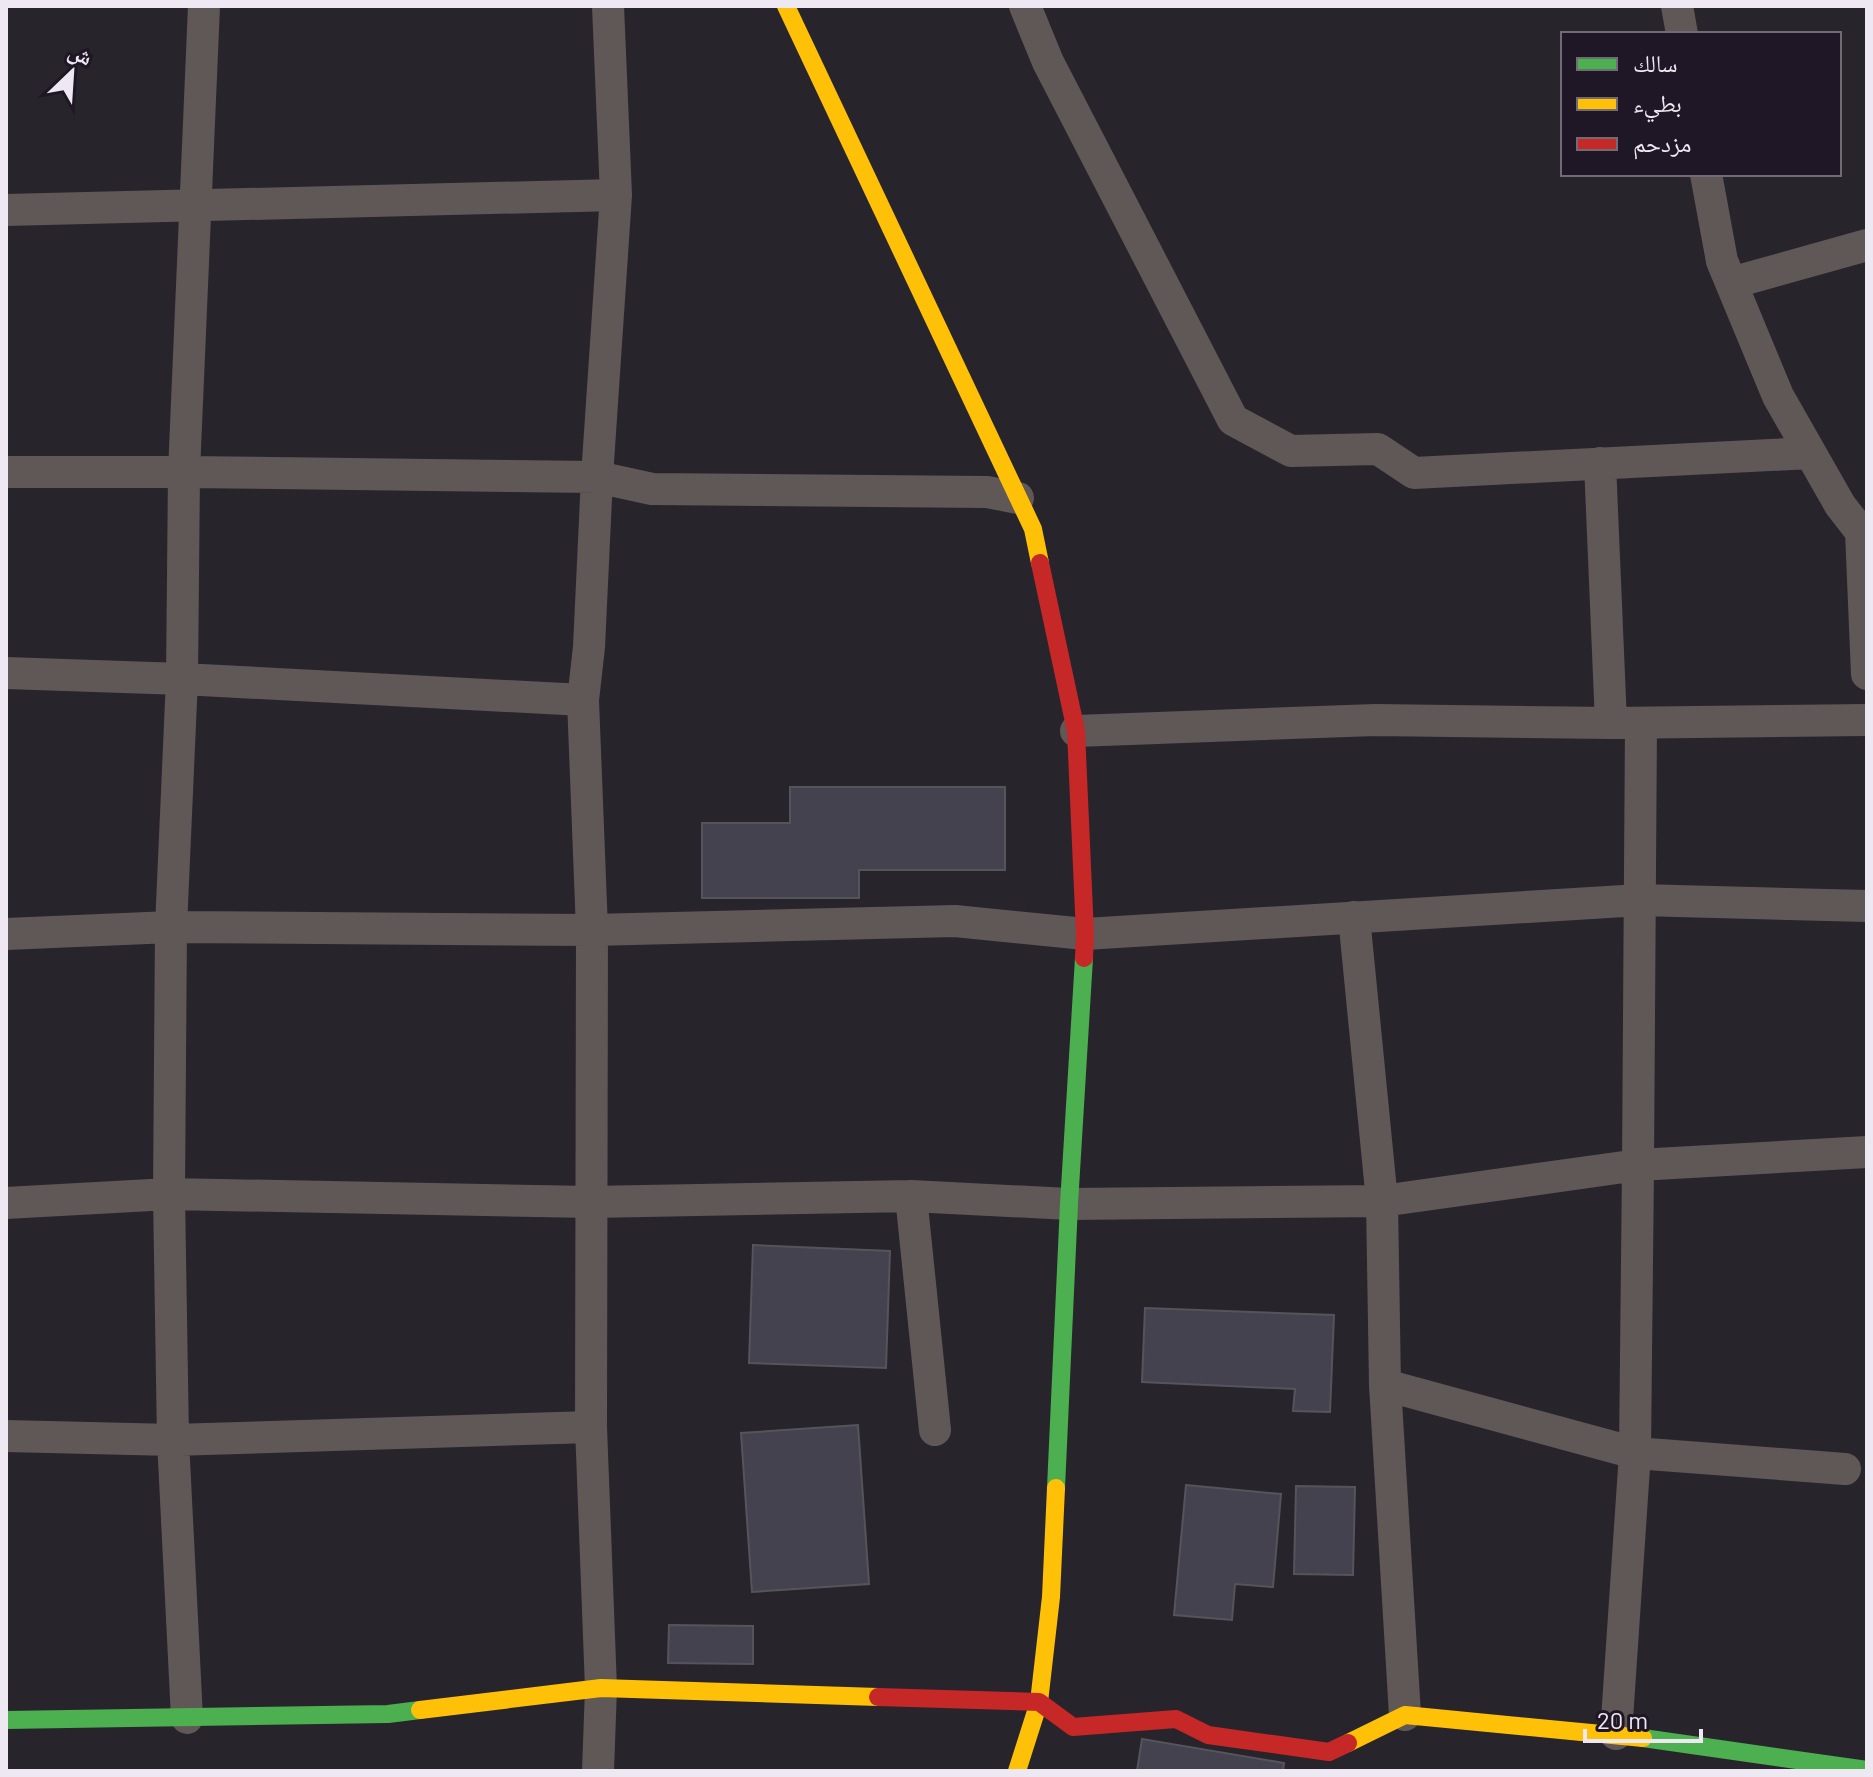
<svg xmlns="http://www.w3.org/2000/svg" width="1873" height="1777" font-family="Barlow,'Noto Naskh Arabic',sans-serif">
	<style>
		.building { fill: #44424e; stroke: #56545b; stroke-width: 2 }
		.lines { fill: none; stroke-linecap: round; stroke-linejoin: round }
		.street { stroke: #5f5856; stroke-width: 32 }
		.fast { stroke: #4caf50; stroke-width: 18 }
		.slow { stroke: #ffc107; stroke-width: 18 }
		.jam { stroke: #c62828; stroke-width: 18 }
	</style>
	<rect width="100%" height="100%" fill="#28242c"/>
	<path class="building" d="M 790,787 L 1005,787 L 1005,870 L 859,870 L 859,898 L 702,898 L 702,823 L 790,823 Z
		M 753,1245 L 890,1251 L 886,1368 L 749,1363 Z
		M 1145,1308 L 1334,1315 L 1330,1412 L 1293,1411 L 1295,1389 L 1142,1382 Z
		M 858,1425 L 869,1584 L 752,1592 L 741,1433 Z
		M 1186,1485 L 1281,1494 L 1273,1587 L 1235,1584 L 1232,1620 L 1174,1615 Z
		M 1296,1486 L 1355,1487 L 1353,1575 L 1294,1574 Z
		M 669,1625 L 753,1626 L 753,1664 L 668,1663 Z
		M 1142,1739 L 1284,1763 L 1283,1771 L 1137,1771 Z"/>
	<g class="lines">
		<path class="street" d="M 1025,6 L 1048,62 L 1233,420 L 1291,451 L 1378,449 L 1414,473 L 1810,453
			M 1677,6 L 1682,34
			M 1706,174 L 1722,261 L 1778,396 L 1840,505 L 1861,532 L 1867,674
			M 6,210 L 616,195
			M 1731,283 L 1867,245
			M 1600,463 L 1611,723
			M 6,472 L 184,472 L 597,477 L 652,489 L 987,492 L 1018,498
			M 6,673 L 182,679 L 583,700
			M 1076,731 L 1375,720 L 1611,723 L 1867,720
			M 1354,917 L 1382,1201 L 1385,1385 L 1405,1715
			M 6,934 L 171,927 L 592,930 L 955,921 L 1085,934 L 1640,900 L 1867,906
			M 911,1196 L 935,1430
			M 6,1203 L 169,1194 L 591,1202 L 911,1196 L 1069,1204 L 1382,1201 L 1638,1165 L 1867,1152
			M 1385,1385 L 1635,1453 L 1845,1469
			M 6,1436 L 173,1440 L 591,1427
			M 187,1718 L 173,1440 L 169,1194 L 171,927 L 182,679 L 184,472 L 204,6
			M 1616,1734 L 1635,1453 L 1638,1165 L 1641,723
			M 598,1771 L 601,1688 L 591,1427 L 592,930 L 583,700 L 589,647 L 597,477 L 616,195 L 608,6"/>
		<path class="fast" d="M 1056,1488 L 1069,1204 L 1084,958
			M 6,1720 L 388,1714 L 420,1710
			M 1643,1738 L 1867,1770"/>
		<path class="slow" d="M 786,6 L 1033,529 L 1040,563
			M 420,1710 L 601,1688 L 878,1697
			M 1348,1743 L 1405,1715 L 1643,1738
			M 1017,1771 L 1039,1702 L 1051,1597 L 1056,1488"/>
		<path class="jam" d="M 1040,563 L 1076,731 L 1085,934 L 1084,958
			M 878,1697 L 1039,1702 L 1073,1727 L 1176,1719 L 1208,1735 L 1329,1752 L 1348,1743"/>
	</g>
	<rect width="1873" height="1777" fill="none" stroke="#eee8f2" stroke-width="16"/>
	<rect x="1561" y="32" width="280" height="144" fill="#1f1725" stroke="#726b77" stroke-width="2"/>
	<rect x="1577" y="58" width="40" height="12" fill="#4caf50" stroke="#726b77" stroke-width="2"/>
	<text x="1633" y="72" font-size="24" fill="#eee8f2">سالك</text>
	<rect x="1577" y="98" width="40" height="12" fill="#ffc107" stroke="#726b77" stroke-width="2"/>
	<text x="1633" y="112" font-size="24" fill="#eee8f2">بطيء</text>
	<rect x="1577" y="138" width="40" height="12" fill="#c62828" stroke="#726b77" stroke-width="2"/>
	<text x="1633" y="152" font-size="24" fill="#eee8f2">مزدحم</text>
	<g transform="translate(72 72) rotate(25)" stroke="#1f1725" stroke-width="6" paint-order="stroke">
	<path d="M0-6L14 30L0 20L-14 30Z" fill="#eee8f2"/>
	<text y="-12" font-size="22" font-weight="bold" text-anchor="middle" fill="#eee8f2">ش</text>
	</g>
	<path d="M1585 1729v12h116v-12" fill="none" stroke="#eee8f2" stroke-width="4"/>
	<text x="1597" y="1729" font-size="24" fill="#eee8f2" stroke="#1f1725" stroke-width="6" paint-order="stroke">20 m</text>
</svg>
